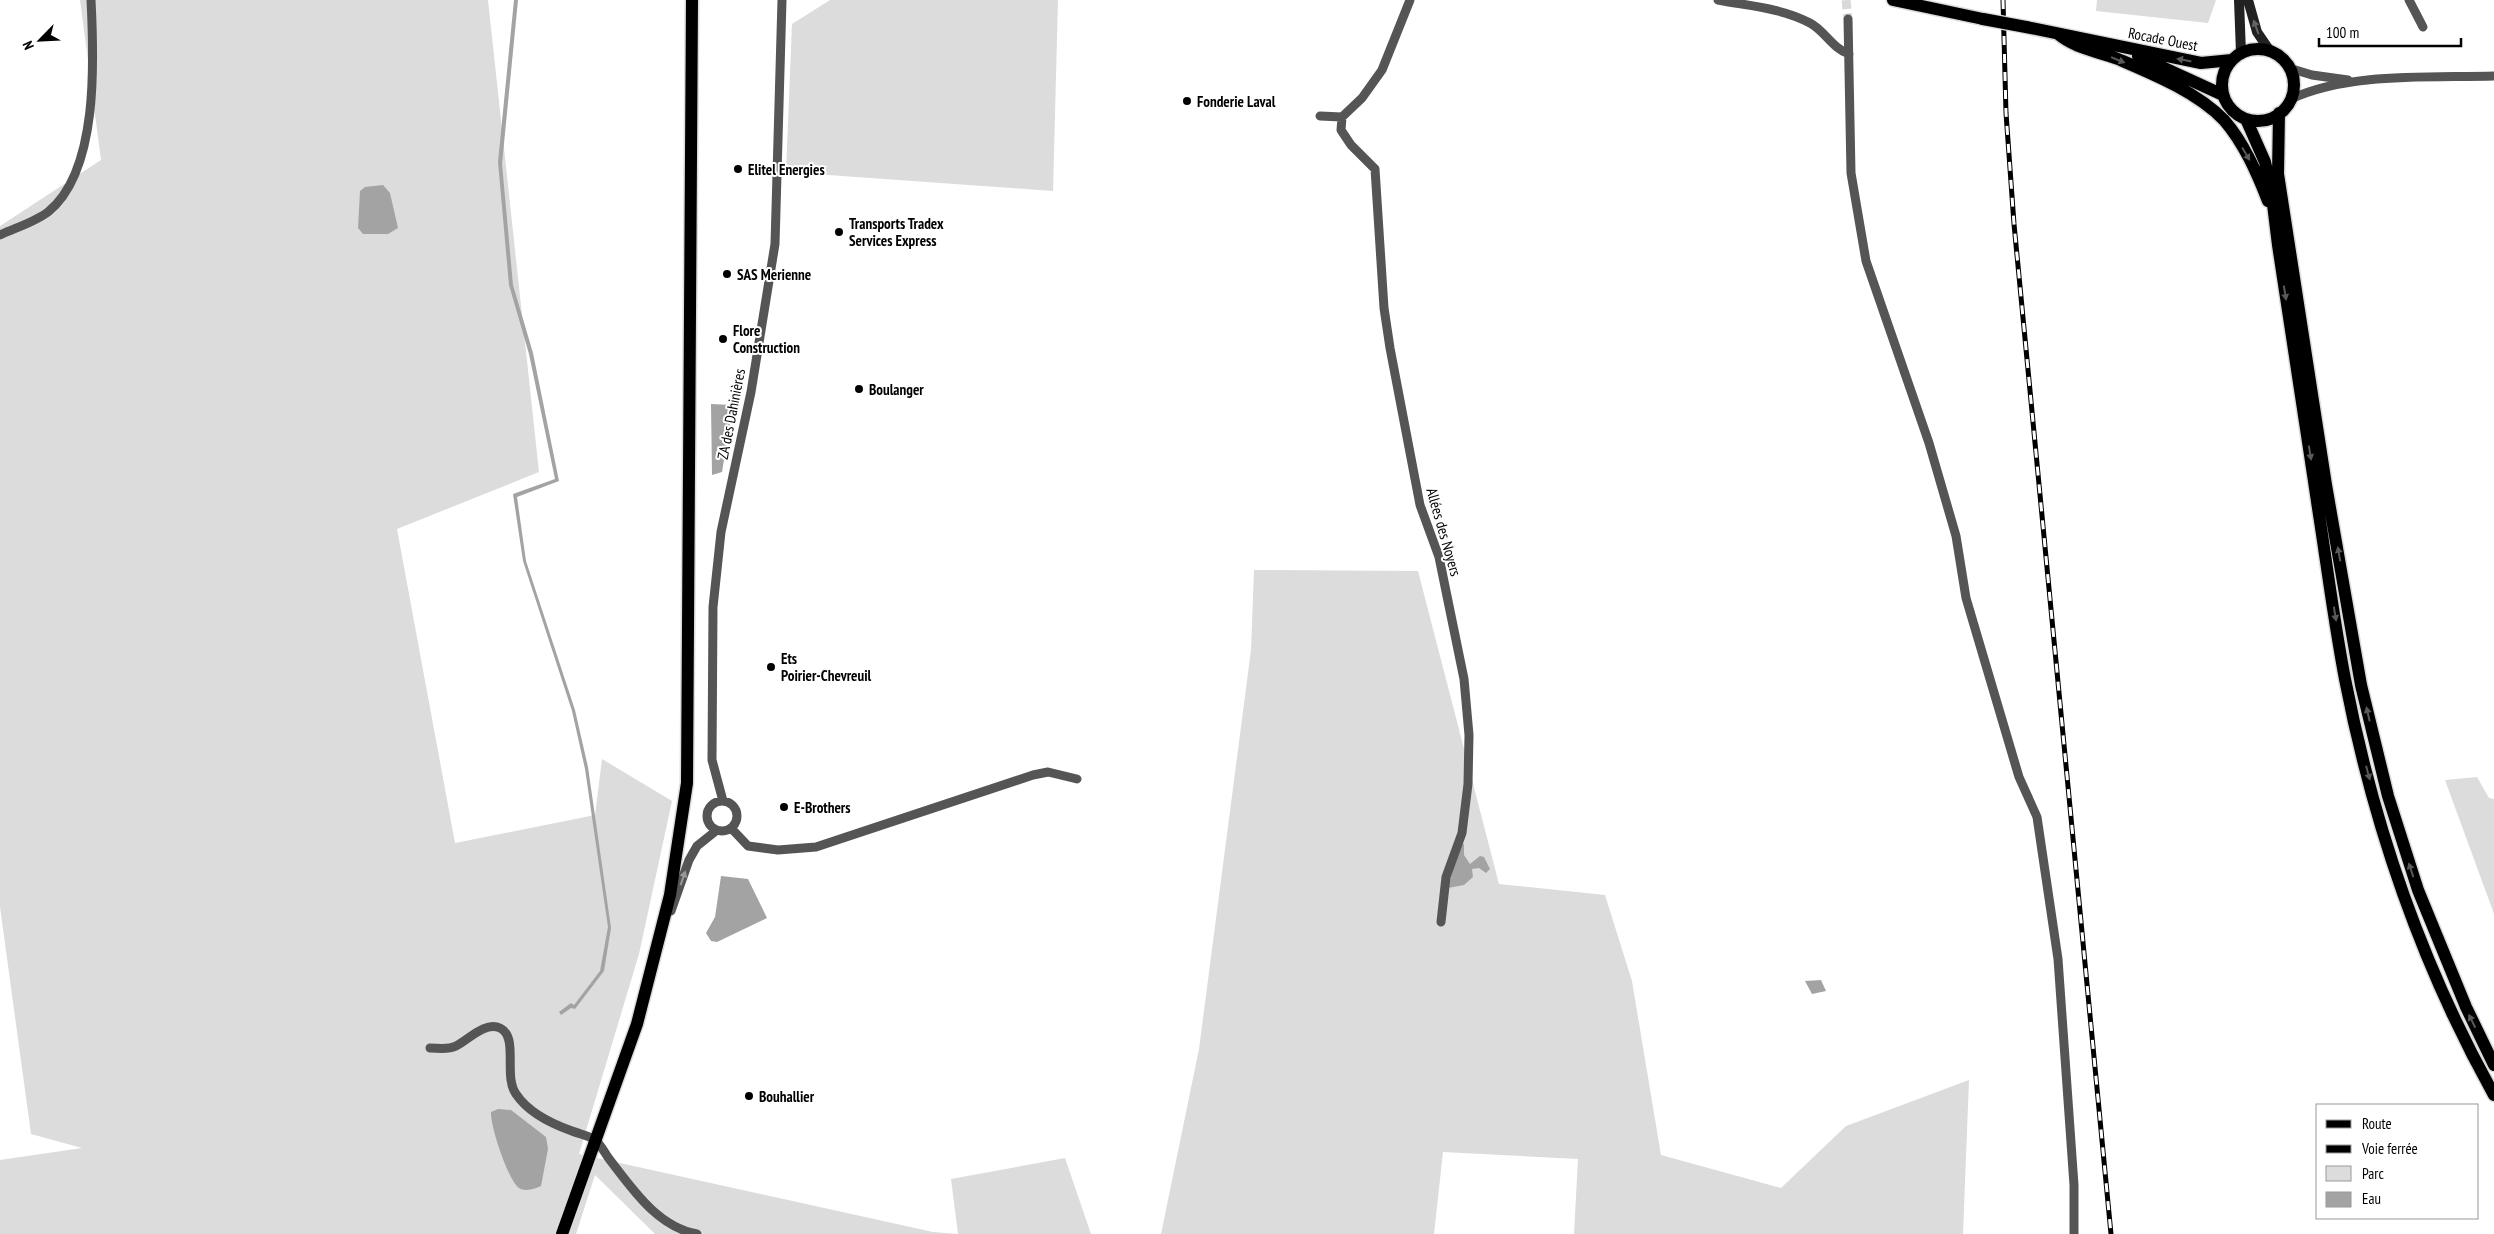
<svg xmlns="http://www.w3.org/2000/svg" width="2494" height="1234" font-family="'PT Sans Narrow',sans-serif">
	<style>
		.green { fill: #dcdcdc }
		.water { fill: #a3a3a3 }
		.lines { fill: none; stroke-linecap: round; stroke-linejoin: round }
		.minor-tunnel { stroke: #d9d9d9; stroke-width: 9; stroke-dasharray: 9 4.5; stroke-linecap: butt }
		.primary-casing { stroke: #dbdbdb; stroke-width: 15 }
		.minor { stroke: #555; stroke-width: 9 }
		.secondary { stroke: #222; stroke-width: 10 }
		.primary { stroke: #000; stroke-width: 12 }
		.rail-casing { stroke: #000; stroke-width: 5 }
		.rail { stroke: #fff; stroke-width: 3; stroke-dasharray: 9; stroke-linecap: butt }
		.primary-bridge-casing { stroke: #dbdbdb; stroke-width: 15; stroke-linecap: butt }
		.primary-bridge { stroke: #000; stroke-width: 12 }
		.oneway { fill: #646464 }
		.oneway2 { fill: #595959 }
		.oneway3 { fill: #999 }
		.poi-dot { fill: #000; stroke: #fff; stroke-width: 2 }
		.labels { text-anchor: middle; dominant-baseline: central; stroke-width: 4; stroke-linejoin: round; paint-order: stroke }
		.street-label { font-size: 15px; fill: #000; stroke: #fff }
		.poi-label { font-size: 15px; font-weight: bold; fill: #000; stroke: #fff; text-anchor: start }
	</style>
	<rect width="100%" height="100%" fill="#fff"/>
	<path class="green" d="M 80,0 L 488,0 L 539,472 L 397,529 L 455,843 L 595,815 L 602,759 L 672,801 L 639,954 L 579,1154 L 933,1232 L 958,1234 L 951,1179 L 1065,1158 L 1091,1234 L 655,1234 L 595,1175 L 576,1234 L 0,1234 L 0,1160 L 82,1148 L 31,1134 L 0,907 L 0,226 L 101,160 Z
		M 830,0 L 1058,0 L 1053,191 L 786,172 L 792,24 Z
		M 2097,0 L 2216,0 L 2208,23 L 2096,11 Z
		M 1254,570 L 1418,571 L 1499,884 L 1605,895 L 1632,981 L 1661,1155 L 1781,1188 L 1846,1126 L 1969,1080 L 1963,1234 L 1574,1234 L 1578,1159 L 1443,1152 L 1434,1234 L 1161,1234 L 1199,1049 L 1251,650 Z
		M 2477,777 L 2489,798 L 2494,799 L 2494,914 L 2445,780 Z"/>
	<path class="water" d="M 514,0 L 518,0 L 502,164 L 513,285 L 533,353 L 559,481 L 517,497 L 526,561 L 575,710 L 588,767 L 611,928 L 604,971 L 575,1009 L 571,1008 L 561,1015 L 559,1012 L 571,1003 L 574,1005 L 600,971 L 608,927 L 585,769 L 572,711 L 523,561 L 513,494 L 555,479 L 529,354 L 509,285 L 498,162 Z
		M 383,185 L 390,193 L 398,228 L 388,234 L 363,234 L 358,228 L 360,191 L 365,187 Z
		M 711,404 L 733,405 L 722,472 L 712,475 Z
		M 1464,844 L 1464,855 L 1470,864 L 1480,856 L 1484,857 L 1490,869 L 1486,873 L 1479,868 L 1472,869 L 1473,877 L 1464,885 L 1448,888 L 1459,845 Z
		M 721,876 L 748,879 L 767,918 L 717,942 L 711,941 L 706,933 L 715,917 Z
		M 1821,980 L 1826,991 L 1812,994 L 1805,981 Z
		M 498,1109 L 511,1110 L 546,1137 L 548,1149 L 541,1186 C 534,1189 526,1192 519,1188 C 508,1180 490,1125 491,1112 Z"/>
	<g class="lines">
		<path class="minor-tunnel" d="M 1846,0 L 1848,19"/>
		<g class="primary-casing">
			<path id="primary" d="M 1893,0 L 1983,19
				M 2026,27 L 2201,63 L 2232,60
				M 2058,34 C 2076,49 2097,51 2118,59 C 2153,74 2197,92 2224,120 C 2244,143 2257,173 2268,201
				M2222 85a36 36 0 1 1 72 0a36 36 0 1 1-72 0Z
				M 2138,56 L 2223,95
				M 2279,113 L 2278,174 L 2326,485 L 2361,685 L 2388,796 L 2418,890 L 2466,1007 L 2494,1065
				M 2246,119 L 2265,162 L 2271,188 L 2278,245 C 2291,332 2305,420 2318,508 C 2327,565 2334,622 2345,679 C 2373,823 2422,966 2494,1095
				M 562,1234 L 637,1024 L 670,895 L 687,783 L 692,0"/>
		</g>
		<path class="minor" d="M 1410,0 L 1382,70 L 1362,98 L 1342,117 L 1341,130 L 1351,145 L 1375,169 L 1384,308 L 1390,348 L 1420,505 L 1439,557 L 1464,679 L 1469,735 L 1468,784 L 1462,833 L 1446,877 L 1441,922
			M 1718,0 C 1749,6 1782,8 1810,23 C 1825,31 1832,48 1849,54
			M 2409,0 L 2423,27
			M 1848,19 L 1851,173 L 1866,261 L 1929,443 L 1956,536 L 1966,598 L 2019,777 L 2037,817 L 2058,959 L 2074,1185 L 2074,1234
			M 2289,68 L 2312,75 L 2348,80
			M 2291,99 C 2349,72 2430,78 2494,76
			M 1320,116 L 1342,117
			M 0,235 C 15,228 35,222 48,212 C 99,171 94,59 91,0
			M 723,801 L 712,760 L 713,607 L 721,532 L 751,392 L 775,244 L 782,0
			M707 816a15 15 0 1 1 30 0a15 15 0 1 1-30 0Z
			M 731,828 L 748,846 L 778,850 L 816,847 L 1033,775 L 1048,772 L 1077,779
			M 671,911 L 689,860 L 697,846 L 717,830
			M 430,1048 C 438,1048 448,1050 456,1046 C 468,1040 485,1021 500,1028 C 519,1037 503,1076 516,1094 C 528,1112 552,1124 572,1131 C 579,1134 591,1136 596,1141 C 602,1146 605,1154 610,1160 C 633,1190 658,1227 697,1234"/>
		<path class="secondary" d="M 2239,0 L 2241,53
			M 2248,0 L 2257,32 L 2270,51"/>
		<use href="#primary" class="primary"/>
		<g class="rail-casing">
			<path id="rail" d="M 2003,0 L 2006,113 L 2014,224 L 2111,1234"/>
		</g>
		<use href="#rail" class="rail"/>
		<g class="primary-bridge-casing">
			<path id="primary-bridge" d="M 1983,19 L 2026,27"/>
		</g>
		<use href="#primary-bridge" class="primary-bridge"/>
	</g>
	<defs><path id="oneway-solid" d="M-6-.8H1V-3.2L6.5 0L1 3.2V.8H-6Z" transform="scale(1.25)"/></defs>
	<use class="oneway" href="#oneway-solid" transform="translate(2256 27) rotate(-110)"/>
	<g class="oneway2">
		<use href="#oneway-solid" transform="translate(2118 60) rotate(22)"/>
		<use href="#oneway-solid" transform="translate(2184 60) rotate(-169)"/>
		<use href="#oneway-solid" transform="translate(2246 154) rotate(59)"/>
		<use href="#oneway-solid" transform="translate(2285 293) rotate(81)"/>
		<use href="#oneway-solid" transform="translate(2310 453) rotate(81)"/>
		<use href="#oneway-solid" transform="translate(2339 554) rotate(-100)"/>
		<use href="#oneway-solid" transform="translate(2335 614) rotate(81)"/>
		<use href="#oneway-solid" transform="translate(2368 714) rotate(-103)"/>
		<use href="#oneway-solid" transform="translate(2368 773) rotate(75)"/>
		<use href="#oneway-solid" transform="translate(2411 870) rotate(-108)"/>
		<use href="#oneway-solid" transform="translate(2472 1021) rotate(-116)"/>
	</g>
	<use class="oneway3" href="#oneway-solid" transform="translate(683 878) rotate(-71)"/>
	<g class="poi-dot">
		<circle cx="1187" cy="101" r="5"/>
		<circle cx="738" cy="169" r="5"/>
		<circle cx="839" cy="232" r="5"/>
		<circle cx="727" cy="274" r="5"/>
		<circle cx="723" cy="339" r="5"/>
		<circle cx="859" cy="389" r="5"/>
		<circle cx="771" cy="667" r="5"/>
		<circle cx="784" cy="807" r="5"/>
		<circle cx="749" cy="1096" r="5"/>
	</g>
	<g class="labels">
		<g class="street-label">
			<text transform="translate(2163 39) rotate(11)">Rocade Ouest</text>
			<text transform="translate(731 414) rotate(-79)">ZA des Dahinières</text>
			<text transform="translate(1444 532) rotate(74)">Allées des Noyers</text>
		</g>
		<g class="poi-label">
			<text x="1197" y="101">Fonderie Laval</text>
			<text x="748" y="169">Elitel Energies</text>
			<text x="849" y="223">Transports Tradex<tspan x="849" dy="17">Services Express</tspan></text>
			<text x="737" y="274">SAS Merienne</text>
			<text x="733" y="330">Flore<tspan x="733" dy="17">Construction</tspan></text>
			<text x="869" y="389">Boulanger</text>
			<text x="781" y="658">Ets<tspan x="781" dy="17">Poirier-Chevreuil</tspan></text>
			<text x="794" y="807">E-Brothers</text>
			<text x="759" y="1096">Bouhallier</text>
		</g>
	</g>
	<rect x="2316" y="1104" width="162" height="115" fill="#ffffff" stroke="#999999"/>
	<rect x="2326" y="1120" width="25" height="8" fill="#000000" stroke="#999999"/>
	<text x="2362" y="1129" font-size="15" fill="#000000">Route</text>
	<rect x="2326" y="1145" width="25" height="8" fill="#000000" stroke="#999999"/>
	<text x="2362" y="1154" font-size="15" fill="#000000">Voie ferrée</text>
	<rect x="2326" y="1166" width="25" height="15" fill="#dcdcdc" stroke="#999999"/>
	<text x="2362" y="1179" font-size="15" fill="#000000">Parc</text>
	<rect x="2326" y="1192" width="25" height="15" fill="#a3a3a3" stroke="#999999"/>
	<text x="2362" y="1204" font-size="15" fill="#000000">Eau</text>
	<g transform="translate(40 40) rotate(246)" stroke="#ffffff" stroke-width="4" paint-order="stroke">
	<path d="M0-4L9 19L0 12L-9 19Z" fill="#000000"/>
	<text y="-8" font-size="14" font-weight="bold" text-anchor="middle" fill="#000000">N</text>
	</g>
	<path d="M2319 38v8h142v-8" fill="none" stroke="#000000" stroke-width="2.5"/>
	<text x="2326" y="38" font-size="15" fill="#000000" stroke="#ffffff" stroke-width="4" paint-order="stroke">100 m</text>
</svg>
